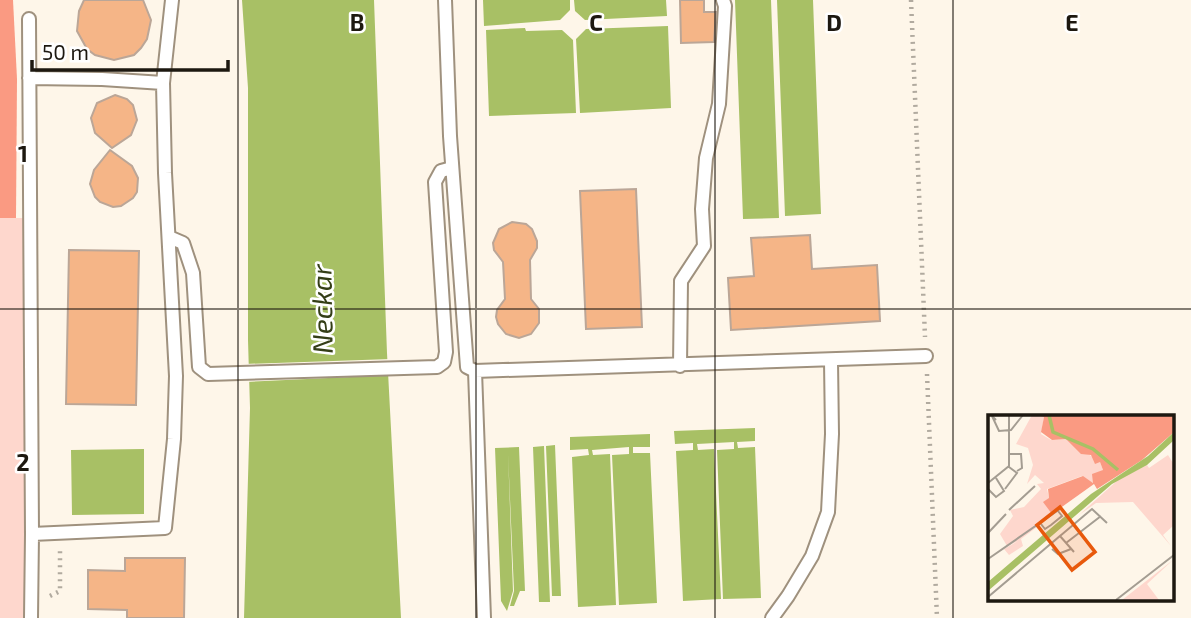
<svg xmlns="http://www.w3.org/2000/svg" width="1191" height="618" font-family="'Exo 2',sans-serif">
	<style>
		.green { fill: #fed7cd }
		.forest { fill: #fa9a82 }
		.water { fill: #a8c065 }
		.pier { fill: #fef6e9 }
		.building { fill: #f5b587; stroke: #bba697; stroke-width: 2 }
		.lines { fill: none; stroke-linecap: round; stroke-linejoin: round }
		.service-casing { stroke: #9f917e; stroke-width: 16 }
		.path { stroke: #b1aa9f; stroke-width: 4.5; stroke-dasharray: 2 5; stroke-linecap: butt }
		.service { stroke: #fff; stroke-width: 12 }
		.grid { fill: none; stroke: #1d1810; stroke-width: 2; stroke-opacity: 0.55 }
		.labels { text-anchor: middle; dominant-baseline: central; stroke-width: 5; stroke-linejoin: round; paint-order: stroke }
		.water-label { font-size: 28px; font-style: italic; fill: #343e17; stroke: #fff }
		.inset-river { fill: none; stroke: #a8c065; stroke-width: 3.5 }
		.inset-road { fill: none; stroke: #a49d92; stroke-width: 2 }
		.view { fill: #e8590c; fill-opacity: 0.15; stroke: #e8590c; stroke-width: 3.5 }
		.inset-edge { fill: none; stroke: #1d1810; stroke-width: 3.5 }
		.grid-label { font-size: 23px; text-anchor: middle; font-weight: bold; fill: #1d1810; stroke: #fff; stroke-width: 5; stroke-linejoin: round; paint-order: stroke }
	</style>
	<rect width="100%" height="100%" fill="#fef6e9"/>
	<path class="green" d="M 0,218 L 29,218 L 31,618 L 0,618 Z"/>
	<path class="forest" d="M 0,0 L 13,0 L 17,79 L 16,218 L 0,218 Z"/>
	<path class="water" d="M 242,0 L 374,0 L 387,353 L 401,618 L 244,618 L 250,408 L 248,340 L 248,88 Z
		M 483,0 L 570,0 L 570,10 L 560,20 L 484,26 Z
		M 574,0 L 666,0 L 667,16 L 585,20 L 575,11 Z
		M 735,0 L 771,0 L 779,218 L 743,219 Z
		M 777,0 L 813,0 L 821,214 L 785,216 Z
		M 668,26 L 671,108 L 580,113 L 576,39 L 586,29 Z
		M 525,28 L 526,31 L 562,30 L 573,40 L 576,113 L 489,116 L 486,30 Z
		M 755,428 L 755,441 L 737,442 L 738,448 L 755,447 L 761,598 L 723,599 L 717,450 L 734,449 L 734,442 L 697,444 L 698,450 L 714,449 L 721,599 L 683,601 L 676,451 L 693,450 L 693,443 L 675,444 L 674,431 Z
		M 650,434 L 650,447 L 633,447 L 633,453 L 650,453 L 657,603 L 619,605 L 612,455 L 629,454 L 629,447 L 592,450 L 593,455 L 610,454 L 616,605 L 578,607 L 572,457 L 589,455 L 588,449 L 570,450 L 570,437 Z
		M 555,445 L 561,596 L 552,596 L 546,446 Z
		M 544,446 L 550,602 L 539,602 L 533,447 Z
		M 519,447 L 525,591 L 520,591 L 514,606 L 510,606 L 514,591 L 508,453 L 513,591 L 507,611 L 501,601 L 495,448 Z
		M 144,449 L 144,514 L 72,515 L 71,450 Z"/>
	<path class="pier" d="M 391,359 L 392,375 L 246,382 L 245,364 Z"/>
	<path class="building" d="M 84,0 L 143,0 L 151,20 L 147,39 L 141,48 L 134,55 L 114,60 L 95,55 L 87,49 L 77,31 L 79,11 Z
		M 680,0 L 704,0 L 704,12 L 716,12 L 714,42 L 681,43 Z
		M 115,95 L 127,99 L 133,105 L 137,120 L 131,135 L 112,148 L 95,133 L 91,118 L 97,103 Z
		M 110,150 L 132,166 L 138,178 L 137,192 L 133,198 L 121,206 L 113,207 L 100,202 L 95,197 L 90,184 L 94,170 Z
		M 636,189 L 642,327 L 586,329 L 580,191 Z
		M 512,222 L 526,224 L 532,229 L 537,241 L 537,248 L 530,260 L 531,299 L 539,309 L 539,323 L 531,334 L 519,338 L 506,334 L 498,324 L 496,317 L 497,310 L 505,299 L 503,262 L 494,250 L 493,243 L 499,229 Z
		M 810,235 L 812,269 L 877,265 L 880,321 L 731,330 L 728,278 L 754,276 L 751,238 Z
		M 69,250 L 139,251 L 136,405 L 66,404 Z
		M 125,558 L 185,558 L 184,618 L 127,618 L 127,610 L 88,609 L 88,570 L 125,571 Z"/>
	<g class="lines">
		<g class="service-casing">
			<path id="service" d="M 445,0 L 450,136 L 467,367 L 475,371
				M 29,19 L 32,534 L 31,618
				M 29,78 L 102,79 L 163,83 L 165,173 L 176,376 L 174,439 L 165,528 L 32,534
				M 163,83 L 172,0
				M 169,237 L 183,243 L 193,273 L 199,367 L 208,374 L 437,367 L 444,362 L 446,352 L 435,182 L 441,171 L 452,168
				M 680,366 L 681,281 L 704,246 L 702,209 L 706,158 L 719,104 L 725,6 L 723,0
				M 484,618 L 475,371 L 926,356
				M 772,618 L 788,596 L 812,556 L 828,512 L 832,434 L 831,361"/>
		</g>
		<path class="path" d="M 911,0 L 925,337
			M 927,374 L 937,618
			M 50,596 L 60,591 L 60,551"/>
		<use href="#service" class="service"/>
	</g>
	<path class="grid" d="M 238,0 L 238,618M 476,0 L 476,618M 715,0 L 715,618M 953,0 L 953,618M 0,309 L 1191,309"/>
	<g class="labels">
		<g class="water-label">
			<text transform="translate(321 309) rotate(-91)">Neckar</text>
		</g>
	</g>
	<g transform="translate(988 415)">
		<rect width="186" height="186" fill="#fef6e9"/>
		<path d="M 44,0 L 56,2 L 53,19 L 63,25 L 78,24 L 112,47 L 115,55 L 105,68 L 94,61 L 59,74 L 65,100 L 33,124 L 35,131 L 21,140 L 16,134 L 30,126 L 19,131 L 12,119 L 25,101 L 22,95 L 36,92 L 53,74 L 49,69 L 56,68 L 47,60 L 39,69 L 45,50 L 40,33 L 28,29 ZM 180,40 L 185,48 L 185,111 L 175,120 L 183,131 L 145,87 L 108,88 L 91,100 L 131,64 L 159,50 L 161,53 ZM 185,145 L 159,169 L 171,185 L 134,185 Z" fill="#fed7cd"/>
		<path d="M 48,0 L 185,0 L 185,18 L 154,45 L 109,74 L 106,69 L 64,99 L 55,87 L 61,83 L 60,74 L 95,61 L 105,68 L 104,59 L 115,55 L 112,47 L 107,49 L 103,40 L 93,39 L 78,24 L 64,25 L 53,17 L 56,2 Z" fill="#fa9a82"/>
		<path d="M 185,18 L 185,26 L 159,50 L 124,69 L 0,176 L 0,167 L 103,79 L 160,41 Z" fill="#a8c065"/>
		<path class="inset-river" d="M 61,0 L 65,17 L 105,34 L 130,55"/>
		<path class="inset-road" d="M 8,5 L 4,1 L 11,16 L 23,15 L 35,0M 21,39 L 33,39 L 34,53 L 29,56M 0,68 L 21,51 L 21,0M 0,74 L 8,82 L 16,76 L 8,63M 17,74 L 29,58 L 21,52M 21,95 L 47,71M 53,109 L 57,114 L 63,110 L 74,101 L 70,96M 0,118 L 18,99M 72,121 L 104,94 L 119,108M 78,128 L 113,101M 64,134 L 70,139 L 83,134M 0,144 L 72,94M 0,182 L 72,121 L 86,137M 128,185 L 186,140"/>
		<path class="view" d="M 72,92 L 107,137 L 84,155 L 49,110 Z"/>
		<rect width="186" height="186" class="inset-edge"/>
	</g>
	<g class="grid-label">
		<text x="357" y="31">B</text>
		<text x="596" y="31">C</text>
		<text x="834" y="31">D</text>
		<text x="1072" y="31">E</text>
		<text x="23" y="162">1</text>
		<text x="23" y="471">2</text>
	</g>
	<path d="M32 60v10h196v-10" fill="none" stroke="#1d1810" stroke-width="3.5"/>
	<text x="42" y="60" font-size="21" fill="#1d1810" stroke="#ffffff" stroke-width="5" paint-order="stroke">50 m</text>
</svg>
